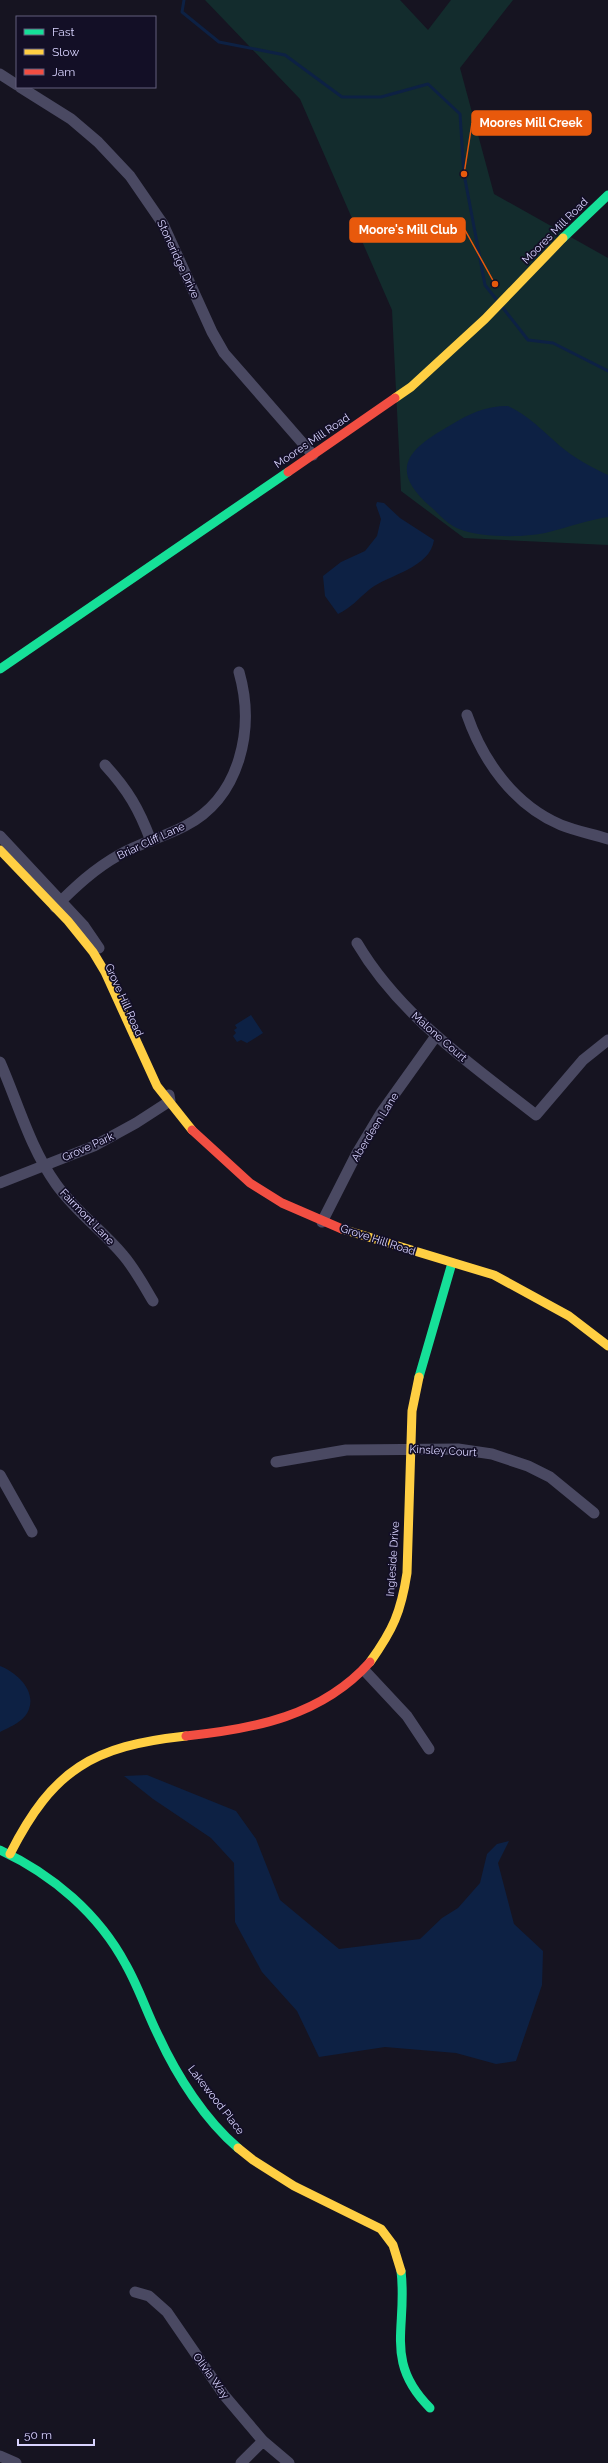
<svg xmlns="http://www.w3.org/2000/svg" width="608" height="2463" font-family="Raleway,sans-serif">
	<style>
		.green { fill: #132c2d }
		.water { fill: #0d2144 }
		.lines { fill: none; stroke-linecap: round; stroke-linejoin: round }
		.stream { stroke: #0d2144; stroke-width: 3 }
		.street { stroke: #4a4962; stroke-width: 11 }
		.fast { stroke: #16e098; stroke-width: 9 }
		.slow { stroke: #ffcf43; stroke-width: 9 }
		.jam { stroke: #f24e42; stroke-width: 9 }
		.labels { text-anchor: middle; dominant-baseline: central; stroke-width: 3.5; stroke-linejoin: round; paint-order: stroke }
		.street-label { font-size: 11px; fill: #d9d4ff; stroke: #130f26 }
		.leader { fill: none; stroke: #e8590c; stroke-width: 1.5 }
		.callout-dot { fill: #e8590c; stroke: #130f26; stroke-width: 1.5 }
		.callout { fill: #e8590c; stroke: #e8590c; stroke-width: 1.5 }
		.callout-label { font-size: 12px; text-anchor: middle; font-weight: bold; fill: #fff }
	</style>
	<rect width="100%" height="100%" fill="#161421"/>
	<path class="green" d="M 205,0 L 400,0 L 428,30 L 451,0 L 513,0 L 460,68 L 494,194 L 608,258 L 608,545 L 464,538 L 401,491 L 392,310 L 300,99 Z"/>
	<path class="water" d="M 508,406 C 528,415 543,431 560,446 C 574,458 591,467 608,475 L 608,517 C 588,520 569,527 549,532 C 527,538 481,538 459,529 C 448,525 439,514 431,507 C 387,469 409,449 449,426 C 469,414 484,406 508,406 Z
		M 377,502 L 384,503 L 400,518 L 434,540 C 430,568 390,574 370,589 C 359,598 351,608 338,614 L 325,596 L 323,576 L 341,562 L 365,551 L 377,536 L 381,519 L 376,505 Z
		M 251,1015 L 263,1033 L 247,1043 L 241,1040 L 237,1042 L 233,1036 L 236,1033 L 234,1030 L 237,1028 L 235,1025 Z
		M 0,1666 C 16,1672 36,1690 29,1709 C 25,1721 10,1727 0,1732 Z
		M 147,1775 L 236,1811 L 256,1839 L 280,1900 L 339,1949 L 420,1939 L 442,1918 L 458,1908 L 480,1883 L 487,1854 L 497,1844 L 509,1841 L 498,1863 L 514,1924 L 543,1951 L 542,1985 L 516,2061 L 496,2064 L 456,2053 L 385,2047 L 319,2057 L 297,2011 L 262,1972 L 235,1922 L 234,1863 L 211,1838 L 153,1799 L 124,1776 Z"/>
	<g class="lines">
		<path class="stream" d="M 184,0 L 182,12 L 219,42 L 285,55 L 342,97 L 381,97 L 428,84 L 460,114 L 464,174 L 485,285 L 496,299
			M 503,308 L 528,340 L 553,343 L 608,371"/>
		<path class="street" d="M 0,74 L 17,85
			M 20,87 L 71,119 L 98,142 L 130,176 L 163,224 L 212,332 L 224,353 L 313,455
			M 467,715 C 483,761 514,805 561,825 C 576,831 592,834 608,839
			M 105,765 C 128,790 139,809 151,841
			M 0,836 L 84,926 L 99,948
			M 55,907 C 75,887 94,869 119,855 C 140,843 164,837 185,826 C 241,797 255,728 239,672
			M 357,943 C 400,1016 471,1064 536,1115 L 583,1060 L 608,1040
			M 0,1062 C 18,1103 30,1148 56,1184 C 75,1211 102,1230 123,1255 C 135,1269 144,1286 153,1301
			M 0,1183 L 94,1146 L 136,1123 L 170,1101 L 169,1095
			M 322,1222 L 357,1153 L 381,1113 L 436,1036
			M 276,1462 L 346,1450 L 458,1449 L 492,1454 L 528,1466 L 550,1477 L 594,1513
			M 0,1475 L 32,1532
			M 364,1670 L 407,1716 L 429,1749
			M 135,2292 L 149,2296 L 167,2312 L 224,2395 L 263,2441 L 289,2463
			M 0,2456 L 16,2463
			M 241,2463 L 263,2441"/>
		<path class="fast" d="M 563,238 L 608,195
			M 0,669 L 288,472
			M 419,1377 L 452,1263
			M 0,1850 C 52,1874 99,1914 126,1965 C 139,1988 147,2013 159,2037 C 177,2076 205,2120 238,2148
			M 401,2271 C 408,2327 383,2361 430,2408"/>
		<path class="slow" d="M 395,398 L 411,387 L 485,319 L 563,238
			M 0,850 L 68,921 L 93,952 L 105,972 L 157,1086 L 192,1130
			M 342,1229 L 494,1275 L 569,1316 L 608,1346
			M 370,1662 C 393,1630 401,1612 407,1573 L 412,1411 L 419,1377
			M 10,1854 C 53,1769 93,1746 186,1736
			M 238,2148 L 253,2160 L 294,2186 L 381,2229 L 393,2245 L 401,2271"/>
		<path class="jam" d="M 288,472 L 395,398
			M 192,1130 L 250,1183 L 282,1203 L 342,1229
			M 186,1736 C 254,1729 322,1716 370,1662"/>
	</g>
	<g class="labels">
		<g class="street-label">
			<text transform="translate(555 231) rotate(-45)">Moores Mill Road</text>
			<text transform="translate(178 259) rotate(65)">Stoneridge Drive</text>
			<text transform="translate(312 441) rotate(-34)">Moores Mill Road</text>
			<text transform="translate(151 841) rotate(-25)">Briar Cliff Lane</text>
			<text transform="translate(124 1000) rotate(66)">Grove Hill Road</text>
			<text transform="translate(439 1037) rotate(41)">Malone Court</text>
			<text transform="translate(375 1127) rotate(-58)">Aberdeen Lane</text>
			<text transform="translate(88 1147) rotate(-24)">Grove Park</text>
			<text transform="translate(87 1217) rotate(46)">Fairmont Lane</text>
			<text transform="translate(378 1240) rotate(18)">Grove Hill Road</text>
			<text transform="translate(443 1451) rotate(3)">Kinsley Court</text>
			<text transform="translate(393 1559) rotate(-86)">Ingleside Drive</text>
			<text transform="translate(216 2100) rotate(52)">Lakewood Place</text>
			<text transform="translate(211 2376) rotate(54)">Olivia Way</text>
		</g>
	</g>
	<path class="leader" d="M464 174L472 123M495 284L465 230"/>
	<g class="callout-dot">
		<circle cx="464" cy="174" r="4"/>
		<circle cx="495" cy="284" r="4"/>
	</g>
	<g class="callout">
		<rect x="472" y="111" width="119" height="24" rx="4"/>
		<rect x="350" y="218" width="115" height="24" rx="4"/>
	</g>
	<g class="callout-label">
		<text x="531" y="127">Moores Mill Creek</text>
		<text x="408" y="234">Moore's Mill Club</text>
	</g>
	<rect x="16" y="16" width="140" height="72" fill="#130f26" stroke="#625e7d"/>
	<rect x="24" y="29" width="20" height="6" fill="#16e098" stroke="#625e7d"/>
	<text x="52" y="36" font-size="12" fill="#d9d4ff">Fast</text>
	<rect x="24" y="49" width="20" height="6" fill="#ffcf43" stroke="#625e7d"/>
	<text x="52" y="56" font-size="12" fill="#d9d4ff">Slow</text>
	<rect x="24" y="69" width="20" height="6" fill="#f24e42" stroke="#625e7d"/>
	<text x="52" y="76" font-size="12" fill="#d9d4ff">Jam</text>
	<path d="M18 2439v6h76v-6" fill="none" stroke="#d9d4ff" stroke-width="2"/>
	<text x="24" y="2439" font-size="12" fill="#d9d4ff" stroke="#130f26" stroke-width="3" paint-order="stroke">50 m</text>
</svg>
